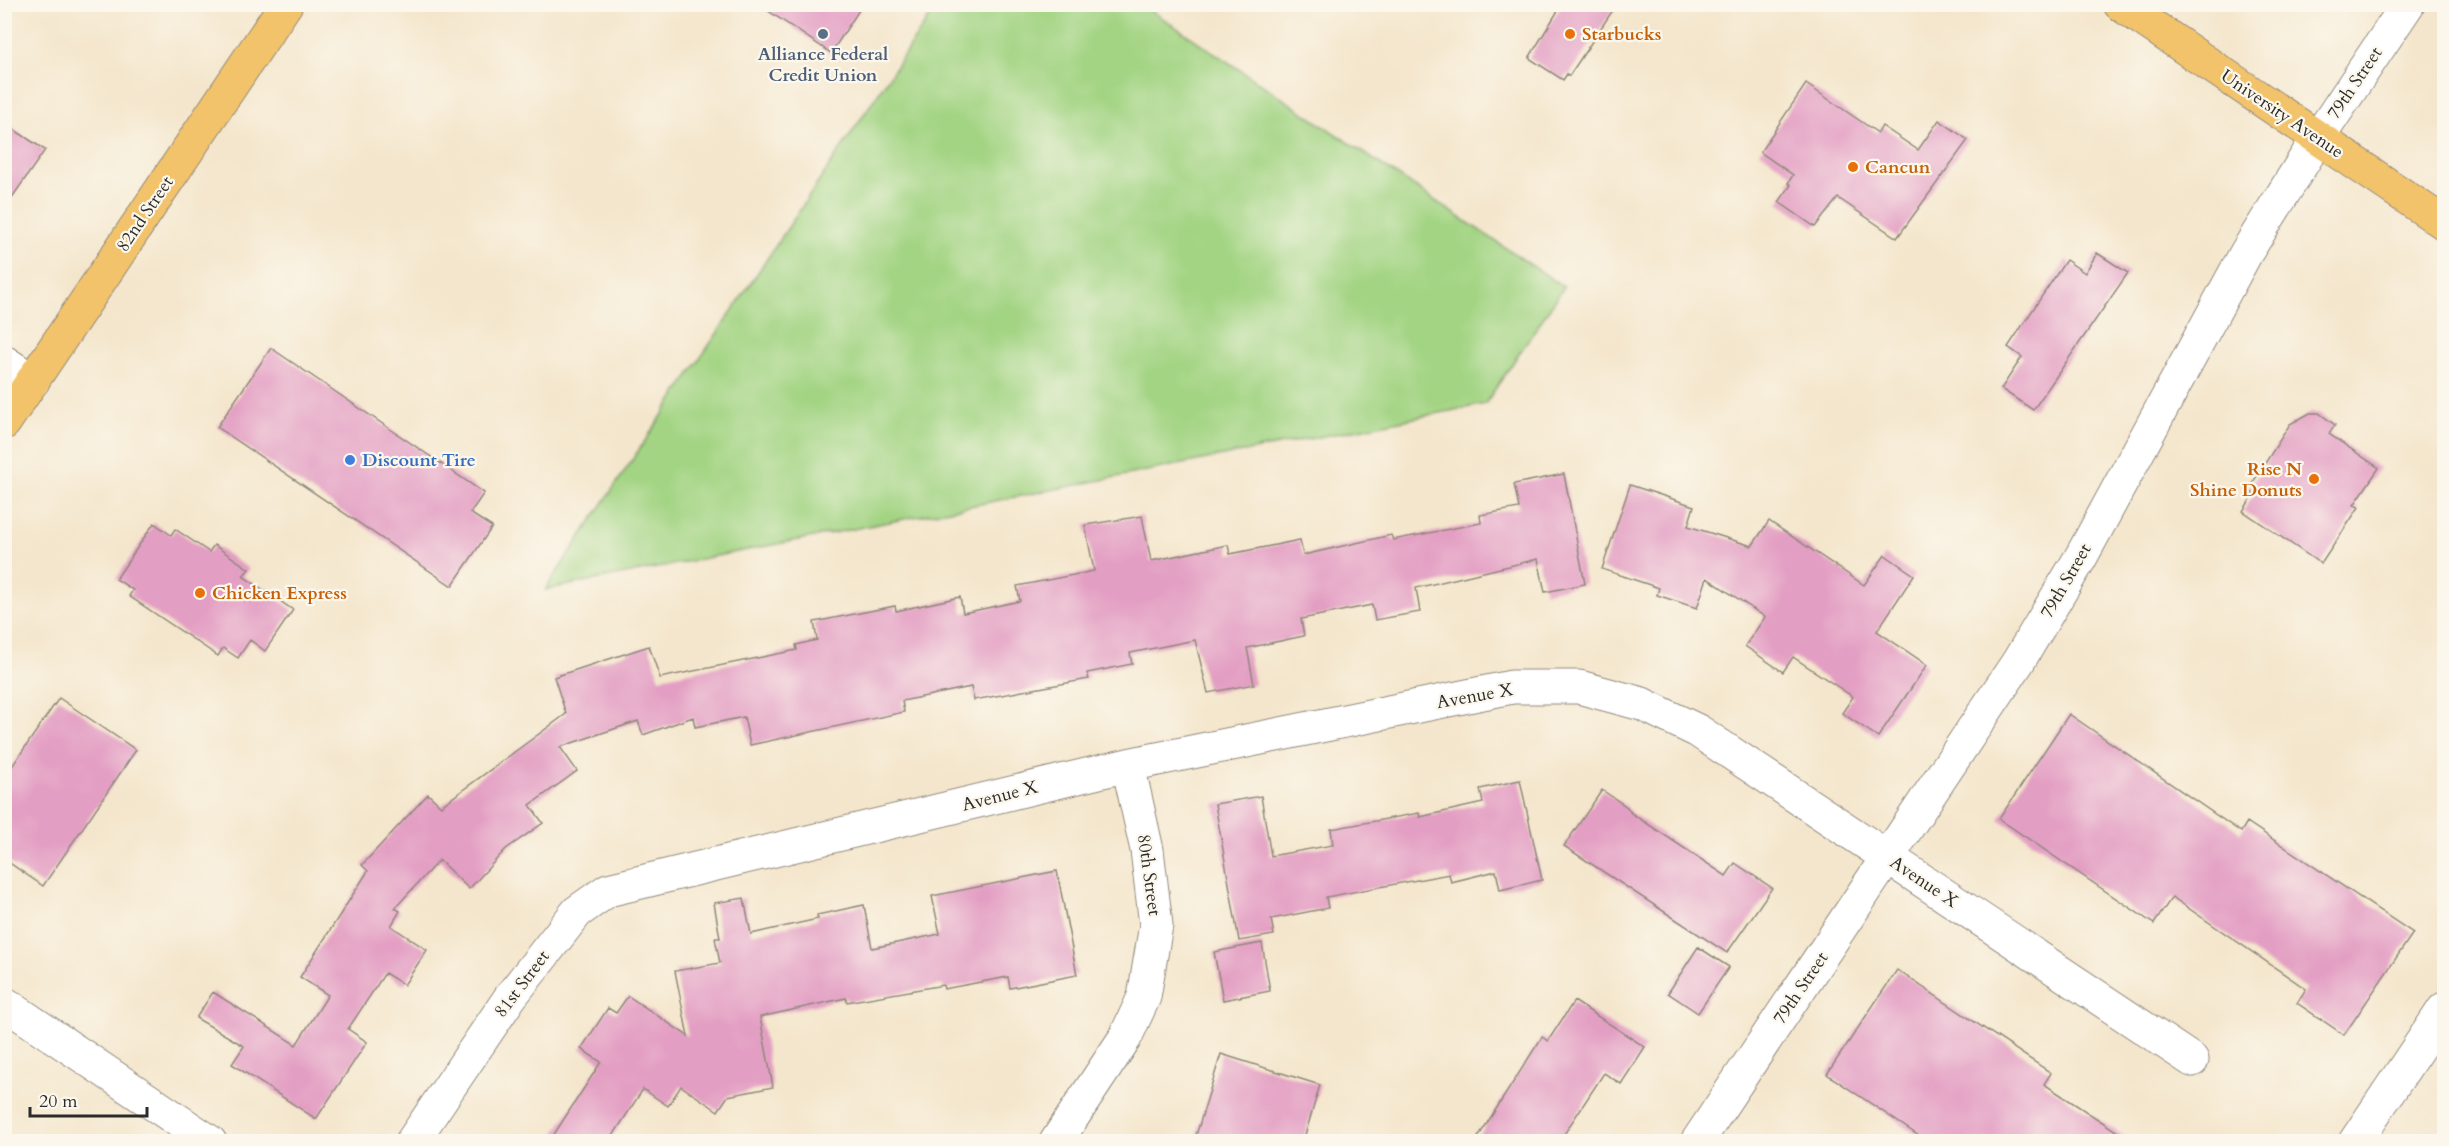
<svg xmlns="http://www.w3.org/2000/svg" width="2449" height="1146" font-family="Cardo,serif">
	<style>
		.green { fill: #a3d483; stroke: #678057; stroke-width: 1.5 }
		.building { fill: #e39ec3 }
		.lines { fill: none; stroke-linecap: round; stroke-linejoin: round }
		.minor-casing { stroke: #90887c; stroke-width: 35 }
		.major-casing { stroke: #90887c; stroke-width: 35 }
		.minor { stroke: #fff; stroke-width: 33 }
		.major { stroke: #f2c36a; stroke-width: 33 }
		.service-dot { fill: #5c6f8a; stroke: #fbf7ec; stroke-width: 2 }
		.food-dot { fill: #e8710a; stroke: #fbf7ec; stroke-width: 2 }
		.shop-dot { fill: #3f7fe0; stroke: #fbf7ec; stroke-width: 2 }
		.labels { text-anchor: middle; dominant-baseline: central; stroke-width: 4.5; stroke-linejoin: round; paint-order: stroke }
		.food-label { font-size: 18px; font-weight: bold; fill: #c56008; stroke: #fbf7ec; text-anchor: start }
		.service-label { font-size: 18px; font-weight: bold; fill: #4e5e75; stroke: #fbf7ec }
		.street-label { font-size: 18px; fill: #2b2b2b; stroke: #fbf7ec }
		.shop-label { font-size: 18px; font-weight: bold; fill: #366cbe; stroke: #fbf7ec; text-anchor: start }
	</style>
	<rect width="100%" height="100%" fill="#fbf7ec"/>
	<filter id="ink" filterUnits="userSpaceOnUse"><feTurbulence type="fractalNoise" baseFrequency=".0167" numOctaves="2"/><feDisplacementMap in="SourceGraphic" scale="12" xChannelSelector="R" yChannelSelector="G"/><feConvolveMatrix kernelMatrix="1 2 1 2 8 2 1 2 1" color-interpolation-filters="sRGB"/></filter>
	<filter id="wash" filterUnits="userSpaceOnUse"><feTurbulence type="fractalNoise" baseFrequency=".008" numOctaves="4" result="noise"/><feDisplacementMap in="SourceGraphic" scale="24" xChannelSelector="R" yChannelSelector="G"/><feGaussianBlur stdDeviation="1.35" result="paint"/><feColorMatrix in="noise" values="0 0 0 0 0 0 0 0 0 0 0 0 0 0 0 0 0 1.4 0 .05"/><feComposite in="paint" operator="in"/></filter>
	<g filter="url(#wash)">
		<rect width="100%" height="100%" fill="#f4e6cc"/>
		<path class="green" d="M 938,4 L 1143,5 L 1564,287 L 1485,404 L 545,590 Z"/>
		<g id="blocks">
			<path class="building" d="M 758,4 L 863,4 L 831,53 Z
				M 1562,4 L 1617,4 L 1569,76 L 1567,74 L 1563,80 L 1529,58 Z
				M 1806,84 L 1878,133 L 1882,126 L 1918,150 L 1939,120 L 1968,140 L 1897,238 L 1838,198 L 1815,227 L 1779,202 L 1791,185 L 1788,183 L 1793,175 L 1760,152 Z
				M 4,123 L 45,150 L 4,209 Z
				M 2097,253 L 2128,273 L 2033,410 L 2001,389 L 2022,357 L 2008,347 L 2066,260 L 2085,273 Z
				M 271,348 L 484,493 L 470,513 L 492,527 L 452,586 L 217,427 Z
				M 2310,413 L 2319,413 L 2335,425 L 2329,434 L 2379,468 L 2354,505 L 2359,507 L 2321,564 L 2243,511 L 2254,494 L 2248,490 L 2290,424 Z
				M 1564,474 L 1585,584 L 1545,592 L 1538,559 L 1416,588 L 1420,612 L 1375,620 L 1372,605 L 1301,619 L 1304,636 L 1247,648 L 1254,684 L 1208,693 L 1195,640 L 1130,653 L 1132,664 L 1087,673 L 1089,679 L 974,700 L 971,687 L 902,701 L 904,712 L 750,745 L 744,717 L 695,727 L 693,717 L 643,735 L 638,721 L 560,747 L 577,771 L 530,805 L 543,823 L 506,849 L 469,889 L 439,860 L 395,908 L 400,911 L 391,926 L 427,950 L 404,985 L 385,973 L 348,1029 L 367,1042 L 316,1119 L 232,1064 L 244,1046 L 196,1018 L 213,992 L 296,1045 L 328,995 L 300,977 L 368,871 L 362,865 L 428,794 L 441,806 L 566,714 L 554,677 L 649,646 L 660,678 L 797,650 L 796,645 L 817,640 L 814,622 L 895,606 L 896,611 L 960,597 L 963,613 L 1020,601 L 1017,586 L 1094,571 L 1085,525 L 1142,516 L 1151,561 L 1228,545 L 1230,554 L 1300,540 L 1303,555 L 1391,535 L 1393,540 L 1481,523 L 1480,515 L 1519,508 L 1514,484 Z
				M 1630,485 L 1694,506 L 1688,526 L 1752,546 L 1769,521 L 1864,585 L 1885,555 L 1914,575 L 1877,631 L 1927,665 L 1878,737 L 1842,713 L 1853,697 L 1793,657 L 1783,672 L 1745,646 L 1765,617 L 1707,578 L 1697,608 L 1657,595 L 1659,588 L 1602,569 Z
				M 154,523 L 171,535 L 175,529 L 209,552 L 214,545 L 249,569 L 243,576 L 293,610 L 265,651 L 250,640 L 238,658 L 223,648 L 218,656 L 129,596 L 133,590 L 116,579 Z
				M 59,698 L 136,750 L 43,886 L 4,859 L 4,778 Z
				M 2069,714 L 2241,832 L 2247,822 L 2413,933 L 2344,1035 L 2297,1003 L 2306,989 L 2172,897 L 2154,924 L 1999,819 Z
				M 1520,780 L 1542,880 L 1500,890 L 1496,871 L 1451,882 L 1449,874 L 1326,897 L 1328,908 L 1271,919 L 1274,935 L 1239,941 L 1215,804 L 1261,796 L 1271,856 L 1333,845 L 1331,829 L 1419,813 L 1420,817 L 1483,803 L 1480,789 Z
				M 1602,790 L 1627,807 L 1631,813 L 1726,876 L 1735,863 L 1772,888 L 1727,953 L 1564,846 Z
				M 1057,871 L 1077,975 L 1010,988 L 1008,977 L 944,989 L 943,985 L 847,1002 L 846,998 L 760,1017 L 773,1087 L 728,1096 L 718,1111 L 681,1086 L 668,1106 L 643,1089 L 609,1142 L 549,1142 L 601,1062 L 581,1049 L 608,1008 L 616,1013 L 628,996 L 688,1036 L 675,971 L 720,963 L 715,938 L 720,938 L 714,903 L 744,898 L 751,934 L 818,919 L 817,915 L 864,905 L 872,948 L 940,934 L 932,896 Z
				M 1262,943 L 1270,991 L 1223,1000 L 1214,952 Z
				M 1698,947 L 1729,967 L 1698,1013 L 1668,993 Z
				M 1897,970 L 2051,1073 L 2044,1084 L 2133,1142 L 1928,1142 L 1827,1074 Z
				M 1574,1001 L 1645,1047 L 1621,1084 L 1604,1073 L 1559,1142 L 1475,1142 L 1542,1037 L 1548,1041 Z
				M 1221,1054 L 1320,1085 L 1303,1142 L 1194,1142 Z"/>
		</g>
	</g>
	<g filter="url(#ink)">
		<use href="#blocks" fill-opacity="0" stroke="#90887c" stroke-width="1.5"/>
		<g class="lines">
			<g class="minor-casing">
				<path id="minor" d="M 4,362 L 33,381
					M 4,1003 L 210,1142
					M 412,1142 L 511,996 L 577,912 L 608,890 L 1128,765 L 1512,687 L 1579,687 L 1642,704 L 1698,731 L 2192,1060
					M 1056,1142 L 1125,1038 L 1144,997 L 1156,925 L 1147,850 L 1128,765
					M 1697,1142 L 2018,662 L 2081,557 L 2246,253 L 2318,138 L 2408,4
					M 2355,1142 L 2444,1009"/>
			</g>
			<g class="major-casing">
				<path id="major" d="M 2120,4 L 2444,223
					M 4,423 L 286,4"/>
			</g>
			<use href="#minor" class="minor"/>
			<use href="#major" class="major"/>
		</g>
	</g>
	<circle class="service-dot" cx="823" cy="34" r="6"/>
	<g class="food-dot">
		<circle cx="1570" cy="34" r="6"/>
		<circle cx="1853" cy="167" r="6"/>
		<circle cx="2314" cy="479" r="6"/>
		<circle cx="200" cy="593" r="6"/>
	</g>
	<circle class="shop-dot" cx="350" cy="460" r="6"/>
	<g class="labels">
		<g class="food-label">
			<text x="1582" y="34">Starbucks</text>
			<text x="1865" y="167">Cancun</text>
			<text x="2302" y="469" text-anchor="end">Rise N<tspan x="2302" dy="21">Shine Donuts</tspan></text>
			<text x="212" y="593">Chicken Express</text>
		</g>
		<g class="service-label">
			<text x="823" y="54">Alliance Federal<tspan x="823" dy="21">Credit Union</tspan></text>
		</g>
		<g class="street-label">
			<text transform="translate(2355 83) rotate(-56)">79th Street</text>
			<text transform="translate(2282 114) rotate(34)">University Avenue</text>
			<text transform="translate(145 214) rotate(-56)">82nd Street</text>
			<text transform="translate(2066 581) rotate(-60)">79th Street</text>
			<text transform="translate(1475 696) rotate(-10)">Avenue X</text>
			<text transform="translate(1000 796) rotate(-14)">Avenue X</text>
			<text transform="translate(1149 875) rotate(82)">80th Street</text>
			<text transform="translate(1924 882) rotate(34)">Avenue X</text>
			<text transform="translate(522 984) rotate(-53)">81st Street</text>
			<text transform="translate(1801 988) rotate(-56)">79th Street</text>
		</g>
		<g class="shop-label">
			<text x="362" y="460">Discount Tire</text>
		</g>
	</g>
	<rect width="2449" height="1146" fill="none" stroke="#fbf7ec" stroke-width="24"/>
	<path d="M30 1107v9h117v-9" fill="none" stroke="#2b2b2b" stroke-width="3"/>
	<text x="39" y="1107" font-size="18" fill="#2b2b2b" stroke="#fbf7ec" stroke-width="4.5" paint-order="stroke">20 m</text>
</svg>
